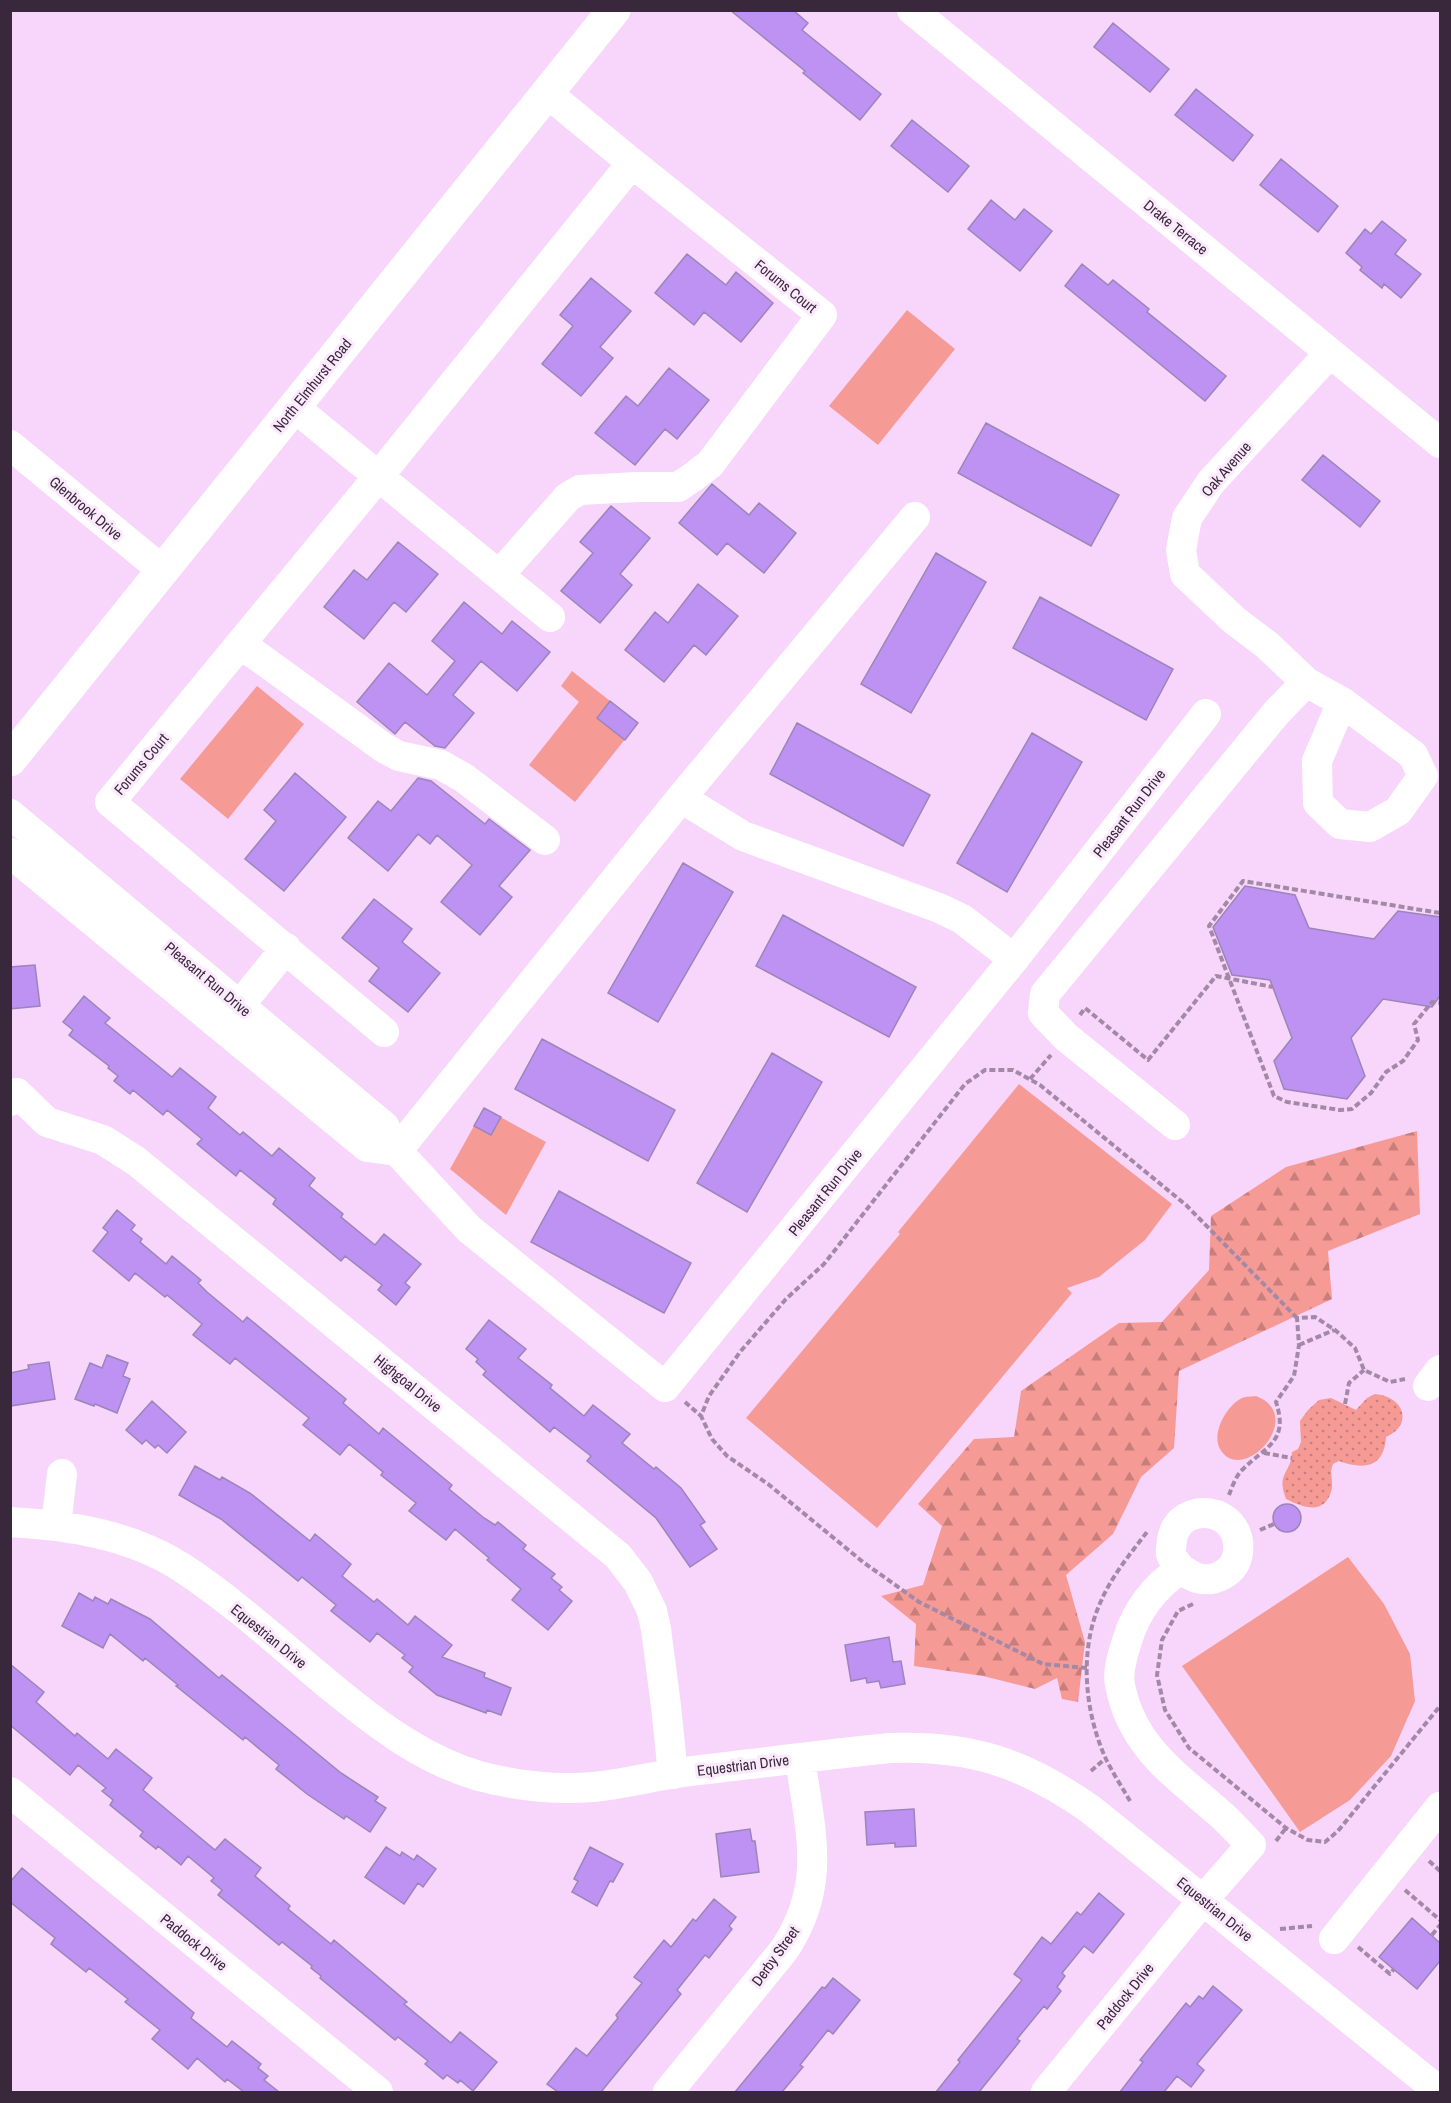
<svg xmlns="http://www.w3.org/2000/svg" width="1451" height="2103" font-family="'Archivo Narrow',sans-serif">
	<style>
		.forest { fill: url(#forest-firs) }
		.park { fill: url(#park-dots) }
		.pitch { fill: #f69a95 }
		.building { fill: #bd92f2; stroke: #9b85b9; stroke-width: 1.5 }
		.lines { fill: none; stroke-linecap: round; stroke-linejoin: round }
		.path { stroke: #a489a7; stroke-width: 4; stroke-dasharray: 6 3; stroke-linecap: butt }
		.minor { stroke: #fff; stroke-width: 30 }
		.major { stroke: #fff; stroke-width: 33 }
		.labels { text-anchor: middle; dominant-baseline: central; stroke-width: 6; stroke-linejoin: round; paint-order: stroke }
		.street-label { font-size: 15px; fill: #39283b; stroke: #fbe9fc }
	</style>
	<defs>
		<pattern id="forest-firs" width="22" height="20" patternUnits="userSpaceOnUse" patternTransform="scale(1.5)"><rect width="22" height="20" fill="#f69a95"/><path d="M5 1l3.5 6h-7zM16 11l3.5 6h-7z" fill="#c87e7b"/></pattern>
		<pattern id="park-dots" width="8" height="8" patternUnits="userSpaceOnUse" patternTransform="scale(1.5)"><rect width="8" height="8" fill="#f69a95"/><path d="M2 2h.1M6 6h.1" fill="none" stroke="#c87e7b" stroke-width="1.8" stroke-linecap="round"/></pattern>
	</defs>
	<rect width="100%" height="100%" fill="#f8d5fb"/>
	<path class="forest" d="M 1417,1131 L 1420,1214 L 1328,1251 L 1332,1299 L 1179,1371 L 1174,1448 L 1141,1477 L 1113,1534 L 1066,1575 L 1085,1642 L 1078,1702 L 1062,1699 L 1057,1678 L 1035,1689 L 983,1676 L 914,1666 L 916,1624 L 881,1596 L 923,1585 L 942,1526 L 918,1504 L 974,1439 L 1014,1437 L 1021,1391 L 1119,1323 L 1162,1322 L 1209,1270 L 1211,1216 L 1286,1167 Z"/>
	<path class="park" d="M 1375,1394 C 1404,1396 1414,1425 1386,1437 C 1384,1468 1364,1470 1339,1461 L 1333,1464 C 1329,1473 1333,1479 1332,1488 C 1326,1516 1304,1508 1286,1499 C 1276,1471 1291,1475 1292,1452 L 1298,1449 L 1301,1442 L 1300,1421 L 1308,1410 L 1319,1400 L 1331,1398 L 1356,1410 L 1367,1398 Z"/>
	<path class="pitch" d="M 907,310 L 955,349 L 878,445 L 829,406 Z
		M 572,671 L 638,723 L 575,802 L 529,765 L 579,702 L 561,686 Z
		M 257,686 L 304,724 L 228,819 L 180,779 Z
		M 1019,1084 L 1172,1204 L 1145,1240 L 1099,1277 L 1067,1288 L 1072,1293 L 877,1528 L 746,1418 L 900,1234 L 898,1232 Z
		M 484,1108 L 546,1142 L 506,1215 L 450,1169 Z
		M 1256,1396 C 1308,1416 1242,1487 1220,1449 C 1211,1433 1227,1405 1242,1398 C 1246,1396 1252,1397 1256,1396 Z
		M 1348,1557 L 1384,1604 L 1410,1654 L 1415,1701 L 1391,1756 L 1350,1800 L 1300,1832 L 1182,1666 Z"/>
	<path class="building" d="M 730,10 L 793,10 L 808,23 L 802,30 L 881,94 L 860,120 L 803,73 L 805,71 Z
		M 1113,23 L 1169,69 L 1150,92 L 1094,47 Z
		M 1196,89 L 1253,135 L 1233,161 L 1175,115 Z
		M 912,120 L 969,166 L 948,192 L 891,146 Z
		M 1281,159 L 1338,206 L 1318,232 L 1260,185 Z
		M 991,200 L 1015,220 L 1024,209 L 1052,231 L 1020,271 L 968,229 Z
		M 1382,221 L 1406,240 L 1395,254 L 1421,274 L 1401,298 L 1384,284 L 1382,288 L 1360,270 L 1362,267 L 1346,253 L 1365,229 L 1371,234 Z
		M 687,254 L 726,285 L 736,272 L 773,303 L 741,342 L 704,312 L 694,325 L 655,293 Z
		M 1082,264 L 1108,285 L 1113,280 L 1149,309 L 1147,312 L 1226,376 L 1205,401 L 1065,286 Z
		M 591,278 L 631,311 L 600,347 L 613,358 L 581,396 L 542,364 L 573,326 L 560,315 Z
		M 669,368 L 709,400 L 677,439 L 665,429 L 635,465 L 595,433 L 626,396 L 638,406 Z
		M 986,423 L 1119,495 L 1091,546 L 958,473 Z
		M 1323,455 L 1380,501 L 1360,527 L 1302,480 Z
		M 712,484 L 749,515 L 759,503 L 796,533 L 764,573 L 727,543 L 717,555 L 679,523 Z
		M 611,506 L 650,538 L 620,574 L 632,585 L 600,623 L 561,591 L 593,553 L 580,542 Z
		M 398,542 L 438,574 L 406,612 L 394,602 L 364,639 L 324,607 L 354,570 L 367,580 Z
		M 936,553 L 986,582 L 911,713 L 861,684 Z
		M 698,584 L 738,616 L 706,655 L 694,645 L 664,682 L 625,650 L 655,612 L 668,623 Z
		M 1040,597 L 1173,669 L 1146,720 L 1013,648 Z
		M 464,602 L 502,634 L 512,621 L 550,652 L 517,691 L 481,661 L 453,695 L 474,713 L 445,748 L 435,746 L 405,722 L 395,734 L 357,702 L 389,663 L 427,695 L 455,661 L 432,641 Z
		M 610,701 L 638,723 L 625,740 L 597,718 Z
		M 797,723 L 930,795 L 903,846 L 770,774 Z
		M 1032,733 L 1082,762 L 1007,892 L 957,863 Z
		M 295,773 L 346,817 L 284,891 L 245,859 L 276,821 L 264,810 Z
		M 418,778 L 431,781 L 485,824 L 489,819 L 530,850 L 499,886 L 512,897 L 480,935 L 441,902 L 472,865 L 437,835 L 430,844 L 418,834 L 388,871 L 348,838 L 378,801 L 391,811 Z
		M 683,863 L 733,892 L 658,1022 L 608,993 Z
		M 1245,886 L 1295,895 L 1309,928 L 1374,939 L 1398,911 L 1440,917 L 1440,996 L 1432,1007 L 1383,999 L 1351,1038 L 1365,1076 L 1347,1099 L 1284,1089 L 1274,1061 L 1292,1038 L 1270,980 L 1232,975 L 1213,927 Z
		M 374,899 L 412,929 L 402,942 L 440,973 L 408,1012 L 369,981 L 379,968 L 342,938 Z
		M 783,915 L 916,987 L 889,1037 L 756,966 Z
		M 35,965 L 40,1006 L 10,1009 L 10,967 Z
		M 84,996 L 110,1018 L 105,1023 L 172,1077 L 180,1068 L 216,1097 L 208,1108 L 240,1135 L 243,1132 L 272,1156 L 279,1148 L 315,1178 L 309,1186 L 343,1214 L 341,1217 L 375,1245 L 384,1234 L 421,1264 L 405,1283 L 410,1287 L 396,1305 L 378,1290 L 382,1285 L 345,1256 L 341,1261 L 273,1204 L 276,1199 L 240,1170 L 236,1176 L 197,1144 L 202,1139 L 167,1110 L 163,1115 L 133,1090 L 130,1094 L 114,1081 L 118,1076 L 108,1068 L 109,1066 L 69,1035 L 73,1030 L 63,1022 Z
		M 542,1039 L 675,1110 L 648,1161 L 515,1089 Z
		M 772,1053 L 822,1082 L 747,1212 L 697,1183 Z
		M 484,1108 L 501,1117 L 491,1135 L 474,1126 Z
		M 559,1191 L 691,1263 L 664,1313 L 531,1242 Z
		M 117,1210 L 135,1225 L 131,1230 L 142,1239 L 140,1242 L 166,1264 L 172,1256 L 201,1280 L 198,1283 L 207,1292 L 243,1322 L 247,1317 L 346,1399 L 343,1403 L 379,1434 L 383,1428 L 452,1485 L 449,1489 L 484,1518 L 495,1525 L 498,1522 L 526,1545 L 523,1549 L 555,1574 L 551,1578 L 562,1587 L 559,1590 L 572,1601 L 548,1630 L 512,1600 L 521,1589 L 487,1560 L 489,1558 L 455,1529 L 446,1540 L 409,1511 L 416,1503 L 381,1475 L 383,1472 L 349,1444 L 340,1455 L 303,1425 L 309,1418 L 235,1358 L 230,1364 L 193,1335 L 202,1324 L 167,1295 L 165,1297 L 135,1273 L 129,1281 L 93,1251 L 108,1232 L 103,1228 Z
		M 489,1320 L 526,1349 L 518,1358 L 552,1385 L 550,1388 L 584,1416 L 593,1405 L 630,1434 L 622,1443 L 654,1469 L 656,1467 L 681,1488 L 705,1522 L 700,1525 L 717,1549 L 690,1567 L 656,1518 L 587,1461 L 591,1456 L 554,1427 L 550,1432 L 483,1375 L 486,1371 L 476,1362 L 478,1359 L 466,1349 Z
		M 107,1355 L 128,1363 L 123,1376 L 130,1379 L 117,1413 L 95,1404 L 94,1406 L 75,1399 L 90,1363 L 102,1368 Z
		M 49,1362 L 55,1399 L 10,1406 L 10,1373 L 29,1369 L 28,1365 Z
		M 152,1401 L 186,1432 L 167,1453 L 158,1445 L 155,1448 L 146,1440 L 142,1444 L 126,1430 Z
		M 195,1466 L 220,1480 L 222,1477 L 250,1493 L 310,1541 L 315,1534 L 351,1564 L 342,1576 L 374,1602 L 377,1599 L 408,1625 L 415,1616 L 452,1645 L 442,1657 L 485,1673 L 484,1677 L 511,1688 L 501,1715 L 487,1710 L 486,1713 L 437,1695 L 409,1672 L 413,1667 L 402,1658 L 405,1655 L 377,1633 L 370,1642 L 331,1611 L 336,1605 L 302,1577 L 298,1581 L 221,1519 L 179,1495 Z
		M1273 1518a14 14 0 1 1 28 0a14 14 0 1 1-28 0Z
		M 79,1593 L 93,1601 L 95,1597 L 108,1604 L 111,1599 L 150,1619 L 219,1678 L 222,1675 L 341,1773 L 378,1797 L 375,1801 L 386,1808 L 370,1832 L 346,1816 L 344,1819 L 307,1794 L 276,1769 L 279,1765 L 245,1737 L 243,1740 L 176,1686 L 178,1685 L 145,1658 L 143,1661 L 110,1634 L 103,1648 L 62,1626 Z
		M 889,1637 L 893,1662 L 901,1661 L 905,1684 L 881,1688 L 879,1681 L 867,1683 L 866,1678 L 851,1681 L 845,1645 Z
		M 10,1664 L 44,1692 L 36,1702 L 75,1736 L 77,1733 L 108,1759 L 116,1749 L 152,1778 L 143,1790 L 215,1850 L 225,1839 L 261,1868 L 255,1876 L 290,1906 L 288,1909 L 331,1944 L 334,1940 L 407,2002 L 404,2004 L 451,2043 L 460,2032 L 497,2062 L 473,2091 L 460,2080 L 458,2083 L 447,2075 L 443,2079 L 425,2064 L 428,2061 L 398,2037 L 395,2040 L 320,1978 L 321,1976 L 311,1968 L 312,1966 L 282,1942 L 279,1945 L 218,1895 L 222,1890 L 211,1881 L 214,1878 L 188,1856 L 181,1865 L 158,1846 L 156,1849 L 140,1836 L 143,1832 L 110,1805 L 113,1800 L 102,1791 L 106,1788 L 78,1765 L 70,1775 L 10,1725 Z
		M 914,1809 L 916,1846 L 895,1847 L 895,1843 L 867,1845 L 865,1812 Z
		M 750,1829 L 752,1841 L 755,1841 L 759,1872 L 721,1877 L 716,1834 Z
		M 386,1847 L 400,1856 L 402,1852 L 414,1860 L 417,1855 L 436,1869 L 423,1887 L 418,1883 L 404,1904 L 365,1877 Z
		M 590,1847 L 623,1864 L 613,1882 L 610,1881 L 597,1906 L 572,1892 L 578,1881 L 574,1879 Z
		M 22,1868 L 194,2013 L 191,2018 L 227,2047 L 232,2041 L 261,2064 L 258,2068 L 268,2076 L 264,2080 L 279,2092 L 244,2092 L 227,2079 L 225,2082 L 197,2058 L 188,2069 L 152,2039 L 160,2030 L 125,2002 L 128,1999 L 89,1968 L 86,1972 L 51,1944 L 55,1938 L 10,1902 L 10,1882 Z
		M 1099,1893 L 1124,1914 L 1093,1953 L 1084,1946 L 1062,1973 L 1065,1976 L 1057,1987 L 1061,1991 L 1047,2009 L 1044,2006 L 1017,2039 L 1020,2041 L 979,2092 L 936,2092 L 960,2062 L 958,2060 L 1022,1980 L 1014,1974 L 1042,1937 L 1051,1944 L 1077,1912 L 1081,1915 Z
		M 714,1899 L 736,1917 L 729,1926 L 732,1929 L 709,1958 L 705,1955 L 677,1990 L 681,1994 L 601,2092 L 558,2092 L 547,2084 L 576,2048 L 587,2056 L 618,2018 L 616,2015 L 642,1983 L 634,1977 L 664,1940 L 671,1947 L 693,1919 L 696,1921 Z
		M 1412,1918 L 1440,1943 L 1440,1961 L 1417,1989 L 1379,1957 Z
		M 833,1978 L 860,2000 L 833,2034 L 828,2030 L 800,2065 L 803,2067 L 782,2092 L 735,2092 L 822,1987 L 825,1988 Z
		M 1213,1986 L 1242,2010 L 1197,2064 L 1204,2070 L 1191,2087 L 1177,2076 L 1164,2092 L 1120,2092 L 1143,2062 L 1140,2060 L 1186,2003 L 1190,2007 L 1199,1996 L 1203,1999 Z"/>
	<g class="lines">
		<path class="path" d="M 1440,913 L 1243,881 L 1209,926 L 1274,1096 L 1287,1102 L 1340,1110 L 1352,1109 L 1371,1093 L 1386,1072 L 1403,1061 L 1418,1040 L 1414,1024 L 1432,1002 L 1440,1003
			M 1080,1015 L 1085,1008 L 1148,1060 L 1216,976 L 1273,987
			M 1030,1079 L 1051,1055
			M 1299,1345 L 1334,1330
			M 685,1402 L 701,1416
			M 1345,1404 L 1349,1383 L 1364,1370
			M 1264,1453 L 1292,1458
			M 1229,1495 C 1232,1487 1236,1476 1242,1470 C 1266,1446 1289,1442 1276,1402 L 1294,1376 L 1299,1345 L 1297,1318 L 1315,1317 L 1335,1330 L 1355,1348 L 1364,1370 L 1390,1382 L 1405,1379
			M 1260,1530 L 1274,1524
			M 1193,1604 L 1178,1611 L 1162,1640 L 1157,1675 L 1165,1710 L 1189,1748 L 1286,1828 L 1308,1840 L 1325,1842 L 1338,1831 L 1440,1706
			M 1087,1668 L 1043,1664 L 919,1602 L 863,1562 L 768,1484 L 727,1456 L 712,1439 L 701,1416 L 709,1396 L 740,1352 L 786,1299 L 824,1264 L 965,1084 L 985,1070 L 1013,1070 L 1040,1085 L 1186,1205 L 1297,1318
			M 1091,1771 L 1106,1758
			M 1130,1801 C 1122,1787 1112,1772 1105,1757 C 1084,1709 1079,1649 1101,1601 C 1112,1576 1130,1554 1147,1532
			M 1276,1841 L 1286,1828
			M 1429,1861 L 1440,1871
			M 1405,1890 L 1440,1920
			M 1280,1929 L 1312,1926
			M 1432,1935 L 1440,1925
			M 1358,1947 L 1390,1974 L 1394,1969"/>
		<path class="minor" d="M 912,10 L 1440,443
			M 547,93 L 632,163
			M 1330,353 L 1211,482 L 1187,518 L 1181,550 L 1185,574 L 1234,620 L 1267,645 L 1306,682 L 1342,702 L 1317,761 L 1318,803 L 1340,824 L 1370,827 L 1398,811 L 1423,776 L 1413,755 L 1342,702
			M 294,407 L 550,617
			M 10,445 L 162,570
			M 241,644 L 384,748 L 399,756 L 441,765 L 464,778 L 545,840
			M 681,798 L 743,836 L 939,908 L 962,919 L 1014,959
			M 10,814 L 384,1126 L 397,1151 L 469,1229 L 665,1387 L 1014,959 L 1206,714
			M 10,853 L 367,1147 L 397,1151
			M 240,1005 L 286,948
			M 384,1032 L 110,802 L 378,477 L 632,163 L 822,315 L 710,464 L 693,477 L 678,487 L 637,487 L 580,490 L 568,497 L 499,575
			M 10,1101 L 17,1093 L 47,1122 L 103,1140 L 136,1161 L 618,1556 L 638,1582 L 652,1611 L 656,1629 L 666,1706 L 673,1774
			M 1175,1125 L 1066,1037 L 1043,1013 L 1045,994 L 1277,712 L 1306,682
			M 397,1151 L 681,798 L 915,517
			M 1428,1386 L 1440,1370
			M 10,1522 C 69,1525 131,1535 181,1567 C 236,1603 285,1649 335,1690 C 379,1726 424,1760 479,1776 C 517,1786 554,1790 593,1787 C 624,1784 654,1776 684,1772 C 752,1764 821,1755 890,1748 C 971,1745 1024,1763 1090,1809 L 1440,2092
			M 56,1526 L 62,1474
			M 10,1792 L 378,2092
			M 1334,1939 L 1440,1807
			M 668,2092 L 784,1950 C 828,1884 810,1831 800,1758
			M 1046,2092 L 1203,1900 L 1251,1845 C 1240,1834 1230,1822 1218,1812 C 1175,1774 1132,1747 1120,1685 C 1117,1671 1123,1654 1127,1641 C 1136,1611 1155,1586 1181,1569 C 1186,1572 1191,1576 1197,1578 C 1215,1583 1236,1572 1238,1552 C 1243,1506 1178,1499 1172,1540 C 1172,1544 1170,1550 1171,1554 C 1172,1559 1178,1565 1181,1569"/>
		<path class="major" d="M 10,760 L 614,10"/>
	</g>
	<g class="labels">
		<g class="street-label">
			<text transform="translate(1176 227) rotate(39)">Drake Terrace</text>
			<text transform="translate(786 286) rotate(39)">Forums Court</text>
			<text transform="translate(312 385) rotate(-51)">North Elmhurst Road</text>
			<text transform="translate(1226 469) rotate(-49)">Oak Avenue</text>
			<text transform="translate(86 508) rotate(40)">Glenbrook Drive</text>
			<text transform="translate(141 764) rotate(-50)">Forums Court</text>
			<text transform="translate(1129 813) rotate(-52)">Pleasant Run Drive</text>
			<text transform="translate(208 979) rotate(40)">Pleasant Run Drive</text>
			<text transform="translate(825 1192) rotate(-51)">Pleasant Run Drive</text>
			<text transform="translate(408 1383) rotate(39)">Highgoal Drive</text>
			<text transform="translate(269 1636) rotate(39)">Equestrian Drive</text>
			<text transform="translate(743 1765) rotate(-7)">Equestrian Drive</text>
			<text transform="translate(1215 1909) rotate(39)">Equestrian Drive</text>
			<text transform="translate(194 1942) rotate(39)">Paddock Drive</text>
			<text transform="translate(775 1956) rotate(-54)">Derby Street</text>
			<text transform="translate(1125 1996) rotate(-51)">Paddock Drive</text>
		</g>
	</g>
	<rect width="1451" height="2103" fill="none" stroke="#39283b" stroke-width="24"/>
</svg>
